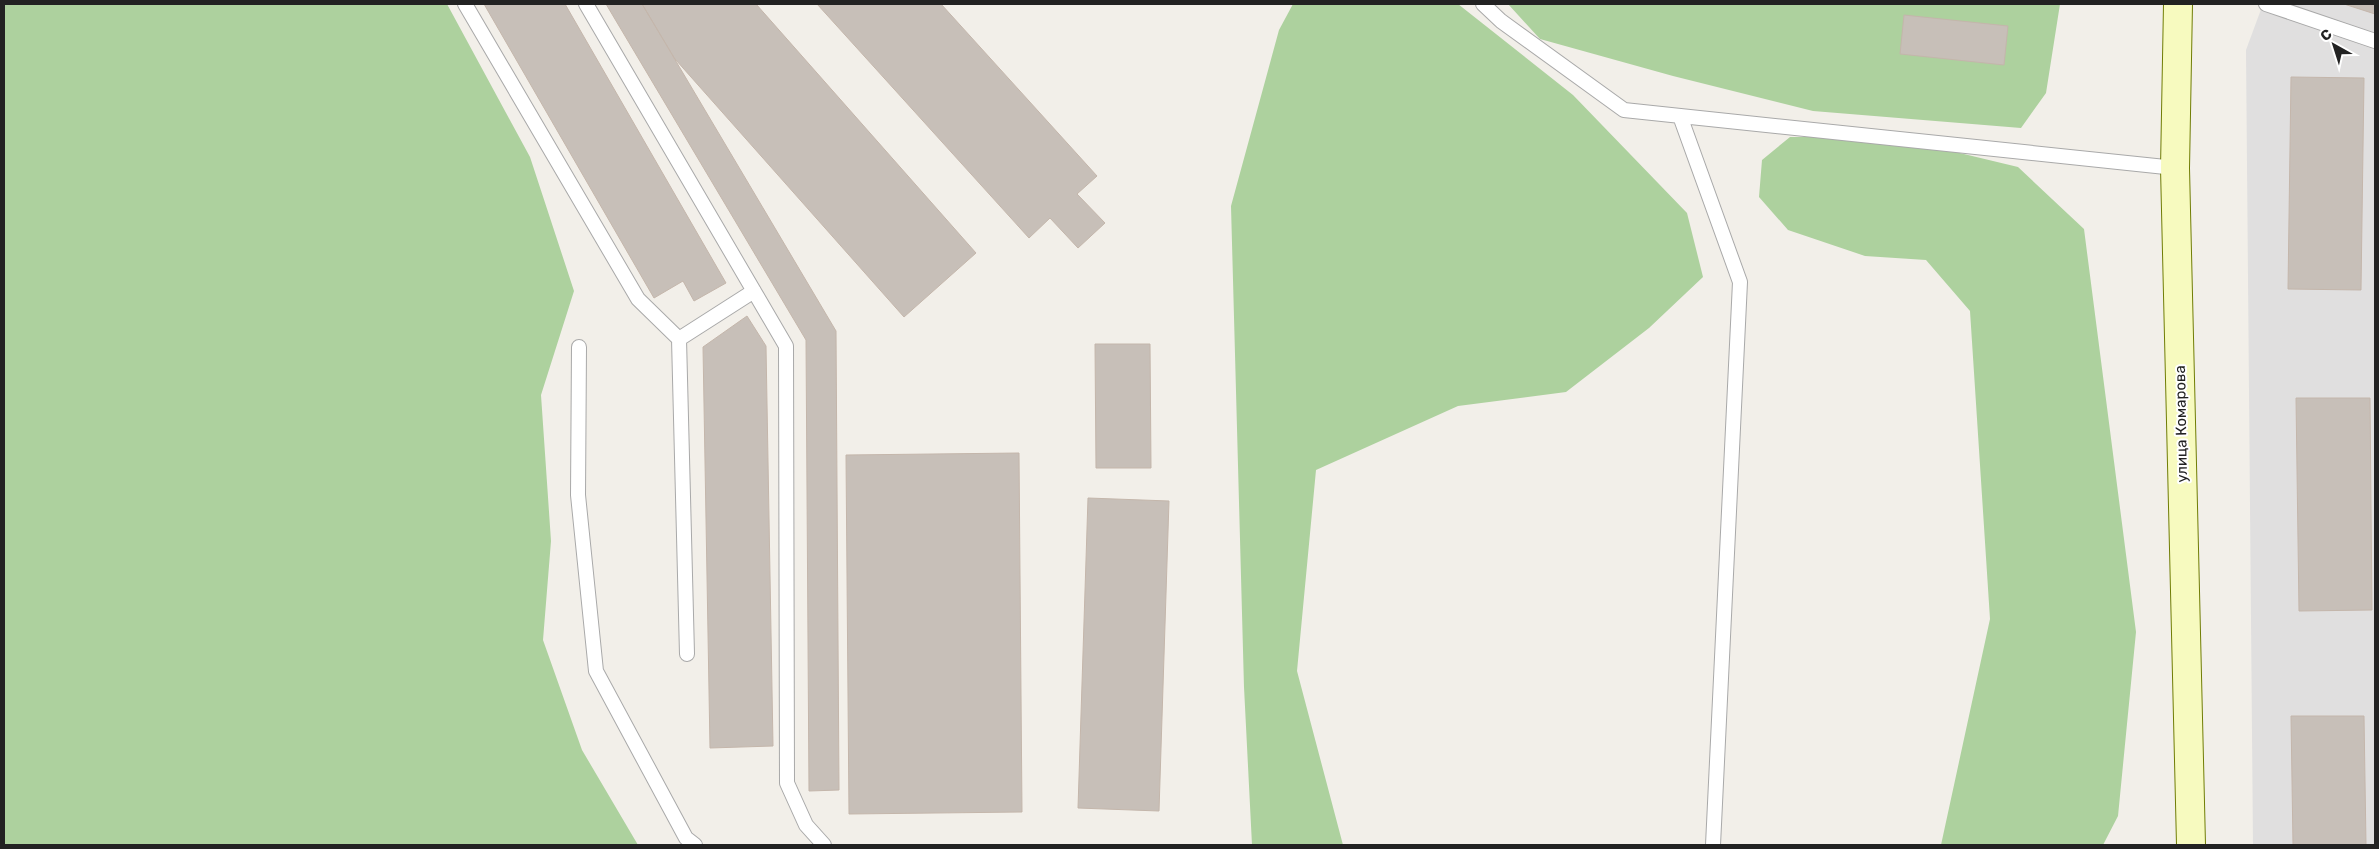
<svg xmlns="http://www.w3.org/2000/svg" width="2379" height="849" font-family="Rubik,sans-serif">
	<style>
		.residential { fill: #e0dfdf }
		.forest { fill: #add19e }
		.building { fill: #c7bfb8; stroke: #c4b6ab }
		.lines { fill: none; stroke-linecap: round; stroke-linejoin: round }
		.lane-casing { stroke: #a9a9a9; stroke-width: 16 }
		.secondary-casing { stroke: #707d05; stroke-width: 30 }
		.lane { stroke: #fff; stroke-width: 14 }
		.secondary { stroke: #f7fabf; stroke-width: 28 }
		.labels { text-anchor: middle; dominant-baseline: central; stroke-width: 4; stroke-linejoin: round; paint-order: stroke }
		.street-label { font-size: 15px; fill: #222; stroke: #fff }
	</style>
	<rect width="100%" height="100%" fill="#f2efe9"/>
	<path class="residential" d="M 2263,4 L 2375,4 L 2375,845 L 2253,845 L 2246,50 Z"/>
	<path class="forest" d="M 4,4 L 447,4 L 530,157 L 574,291 L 541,395 L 551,541 L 543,640 L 582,750 L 638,845 L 4,845 Z
		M 1293,4 L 1458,4 L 1573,95 L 1687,213 L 1703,277 L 1649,328 L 1566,392 L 1458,406 L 1316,470 L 1297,671 L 1343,845 L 1252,845 L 1244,687 L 1231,206 L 1279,30 Z
		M 1508,4 L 2060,4 L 2046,93 L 2021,128 L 1813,111 L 1673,76 L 1540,39 Z
		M 1790,137 L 1893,137 L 2018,167 L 2084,229 L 2136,632 L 2118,816 L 2103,845 L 1941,845 L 1990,619 L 1970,311 L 1926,260 L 1865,256 L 1788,230 L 1759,197 L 1762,160 Z"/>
	<path class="building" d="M 484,4 L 565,4 L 726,283 L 694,301 L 683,281 L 654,298 Z
		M 606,4 L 642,4 L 836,331 L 839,790 L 809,791 L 806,340 Z
		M 642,4 L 756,4 L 976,253 L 904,317 L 675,59 Z
		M 817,4 L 941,4 L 1097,176 L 1077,194 L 1105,223 L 1078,248 L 1050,218 L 1029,238 Z
		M 2344,4 L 2375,4 L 2375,14 Z
		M 1904,15 L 2008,26 L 2004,65 L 1900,54 Z
		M 2291,77 L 2364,78 L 2361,290 L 2288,289 Z
		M 747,316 L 766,346 L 773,746 L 710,748 L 703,347 Z
		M 1095,344 L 1150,344 L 1151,468 L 1096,468 Z
		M 2296,398 L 2370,398 L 2372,610 L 2299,611 Z
		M 1019,453 L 1022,812 L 849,814 L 846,455 Z
		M 1088,498 L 1169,501 L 1159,811 L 1078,808 Z
		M 2291,716 L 2364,716 L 2366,845 L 2293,845 Z"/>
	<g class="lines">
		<g class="lane-casing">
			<path id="lane" d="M 465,4 L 638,299 L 679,339
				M 586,4 L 786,346 L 787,783 L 806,825 L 824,845
				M 1483,4 L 1501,21 L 1624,110 L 2175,168
				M 2266,4 L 2375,41
				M 1680,116 L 1740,282 L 1713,845
				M 579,347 L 578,495 L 596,671 L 686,838 L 695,845
				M 687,654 L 679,339 L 754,291"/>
		</g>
		<g class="secondary-casing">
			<path id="secondary" d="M 2178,4 L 2175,168 L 2191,845"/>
		</g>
		<use href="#lane" class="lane"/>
		<use href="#secondary" class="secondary"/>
	</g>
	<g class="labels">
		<g class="street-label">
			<text transform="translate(2181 424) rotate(-91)">улица Комарова</text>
		</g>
	</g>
	<rect width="2379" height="849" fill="none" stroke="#222222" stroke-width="10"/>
	<g transform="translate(2334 45) rotate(321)" stroke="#ffffff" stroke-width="4" paint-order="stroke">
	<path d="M0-4L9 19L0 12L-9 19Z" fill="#222222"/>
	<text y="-8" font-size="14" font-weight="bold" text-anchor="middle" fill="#222222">С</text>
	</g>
</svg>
